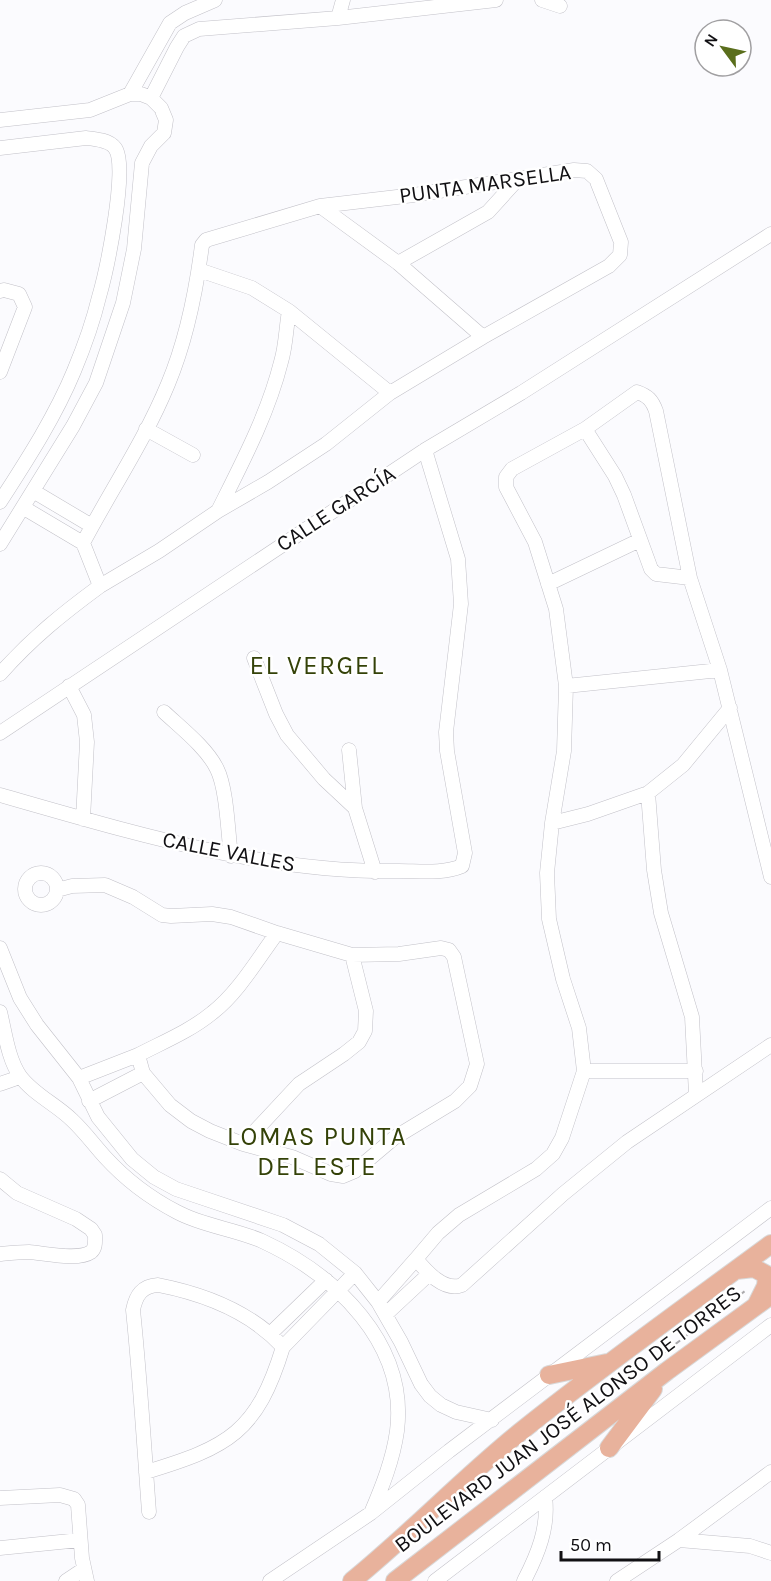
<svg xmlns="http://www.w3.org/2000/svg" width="771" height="1581" font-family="Karla,sans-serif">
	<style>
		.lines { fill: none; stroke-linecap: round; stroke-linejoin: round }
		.minor-casing { stroke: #c2c1c8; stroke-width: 15 }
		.major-casing { stroke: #d9d9d9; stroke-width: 20 }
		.path { stroke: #aaa9ac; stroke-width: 2; stroke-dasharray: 6 3; stroke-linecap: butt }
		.minor { stroke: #fff; stroke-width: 14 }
		.major { stroke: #e8b29c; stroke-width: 18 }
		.labels { text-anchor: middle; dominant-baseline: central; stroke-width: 5; stroke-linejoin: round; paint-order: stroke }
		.street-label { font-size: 22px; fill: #111013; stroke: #fff }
		.quarter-label { font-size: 26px; letter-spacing: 1.5px; fill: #344208; stroke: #fff }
	</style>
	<rect width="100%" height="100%" fill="#fbfbfe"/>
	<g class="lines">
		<g class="minor-casing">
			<path id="minor" d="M 542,0 L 560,6
				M 338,18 L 343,0
				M 130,94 L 170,23 L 185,13 L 215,0
				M 151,98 L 177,47 L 184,36 L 199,29 L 338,18 L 496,0
				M 0,120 L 90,110 L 130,94 L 141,94 L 151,98 L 161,108 L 166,120 L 164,133 L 151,146 L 142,163 L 134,249 L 123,303 L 96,383 L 73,426 L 0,544
				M 0,148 L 86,138 C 96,139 109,140 115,148 C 129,166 106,273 99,297 C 93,322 84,347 74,371 C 55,417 27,460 0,502
				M 320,206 L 398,263 L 483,337
				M 398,263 L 488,212 L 517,180
				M 199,270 L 252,288 L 289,311 C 286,328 286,346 281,362 C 268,414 242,463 218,511
				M 0,291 L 4,290 L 19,294 L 25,307 L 0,372
				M 289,311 L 390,393
				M 146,429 L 193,455
				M 585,429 L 615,476 L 624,495 L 651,569 L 656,574 L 690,578
				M 33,491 L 92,526
				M 24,508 L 83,543 L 100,586 L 159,551 L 218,511 L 268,482 L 326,444 L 390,393 L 483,337 L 609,266 L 620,255 L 621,242 L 596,179 L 587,171 L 574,170 L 414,195 L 320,206 L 206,240 L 202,245 C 196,292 186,341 168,384 C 145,440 111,490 83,543
				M 548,584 L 640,540
				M 254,658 L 276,714 L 287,735 L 324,779 L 355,808 L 375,872
				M 0,674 C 32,638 62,614 100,586
				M 69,686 L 84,715 L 87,742 L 83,819
				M 566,686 L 720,670
				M 164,712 C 181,728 207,748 217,769 C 227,789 228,834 231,856
				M 0,733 L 425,450 L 521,393 L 771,234
				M 349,750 L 355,808
				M 648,793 L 654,870 L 661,913 L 692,1017 L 696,1094
				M 0,795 C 130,832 262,873 399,871 C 420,871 443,874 462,866 L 465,853 L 447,751 L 446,732 L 461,604 L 458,559 L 425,450
				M 552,823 L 588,814 L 648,793 L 683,765 L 730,708
				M25 889a16 16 0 1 1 32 0a16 16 0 1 1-32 0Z
				M 771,877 L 720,670 L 690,578 L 656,411 C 652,400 648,396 637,392 L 585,429 L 512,469 L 506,477 L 506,487 L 535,542 L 556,609 L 566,686 L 564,751 L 552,823 L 547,873 L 549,919 L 563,979 L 579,1028 L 584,1071 L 562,1138 L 553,1154 L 536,1169 L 459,1215 L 438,1233 L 416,1259 C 426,1271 444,1292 462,1285 L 563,1194 L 627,1142 L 771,1045
				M 57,890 L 72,886 L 105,885 L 133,897 L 162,915 L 171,916 L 212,914 L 231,917 L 277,933 L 352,955 L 399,954 L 441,948 L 449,950 L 454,957 L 477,1064 L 470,1086 L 455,1101 L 394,1138 L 355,1171 L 343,1176 L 331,1174 L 292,1157 L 243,1144 L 210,1131 L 191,1121 L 170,1105 L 143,1073 L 138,1055 C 163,1042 190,1031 212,1013 C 238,993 257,960 277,933
				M 0,948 L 20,998 L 37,1025 L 79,1078 L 98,1117 L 132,1159 L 154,1177 L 176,1189 L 283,1225 L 319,1244 L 355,1273 L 378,1302 L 401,1342 L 421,1384 L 430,1396 L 441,1405 L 456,1412 L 492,1420
				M 0,1012 C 5,1032 8,1059 20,1076 C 33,1094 57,1105 72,1120 C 84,1131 94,1145 105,1157 C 126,1180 150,1198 177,1212 C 203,1226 235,1229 262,1241 C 336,1275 408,1344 397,1431 C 393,1460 382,1487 371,1513
				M 584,1071 L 696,1071
				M 79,1078 L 138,1055
				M 0,1084 L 20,1077
				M 89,1101 L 143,1073
				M 243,1144 L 299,1084 L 344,1054 L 359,1042 L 365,1031 L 366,1011 L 352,955
				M 0,1179 L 17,1193 L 76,1219 L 91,1229 L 95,1235 C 95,1241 96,1248 91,1252 C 78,1261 44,1253 29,1252 C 19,1252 10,1253 0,1254
				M 378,1302 L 416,1259
				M 386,1314 L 429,1274
				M 271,1333 L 326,1280
				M 283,1347 L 355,1273
				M 146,1472 C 229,1447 257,1432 283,1347 C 251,1312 204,1294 158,1285 C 142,1286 136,1295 133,1310 C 140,1377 144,1445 149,1512
				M 0,1498 L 60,1495 L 74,1499 L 78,1505 L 82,1558 L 87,1581
				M 679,1540 L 750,1546 L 771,1553
				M 0,1548 L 80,1540
				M 66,1581 L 84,1569
				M 270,1581 L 371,1513 L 449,1451 L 771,1208
				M 435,1581 L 771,1325
				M 524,1581 C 538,1554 549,1527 545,1497
				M 617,1581 L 679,1540 L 771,1472"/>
		</g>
		<g class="major-casing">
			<path id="major" d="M 736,1270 L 754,1268 L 767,1275 L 766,1286 L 757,1304
				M 549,1375 L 607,1363
				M 609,1448 L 653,1389
				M 352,1581 C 410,1534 461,1480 519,1433 C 601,1367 687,1306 771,1244
				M 395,1581 L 667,1371 L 771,1295"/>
		</g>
		<path class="path" d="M 661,1355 L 745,1291
			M 609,1395 L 647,1365"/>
		<use href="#minor" class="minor"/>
		<use href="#major" class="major"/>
	</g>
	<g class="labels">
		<g class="street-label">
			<text transform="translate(485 184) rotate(-8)">PUNTA MARSELLA</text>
			<text transform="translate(336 509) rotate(-33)">CALLE GARCÍA</text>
			<text transform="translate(229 852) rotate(11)">CALLE VALLES</text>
			<text transform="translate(568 1419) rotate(-37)">BOULEVARD JUAN JOSÉ ALONSO DE TORRES</text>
		</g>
		<g class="quarter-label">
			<text x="317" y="665">EL VERGEL</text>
			<text x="317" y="1136">LOMAS PUNTA<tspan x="317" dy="30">DEL ESTE</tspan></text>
		</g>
	</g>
	<g transform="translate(723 48) rotate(303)"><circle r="28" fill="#ffffff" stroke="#a09fa1" stroke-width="1.5"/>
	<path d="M0-4.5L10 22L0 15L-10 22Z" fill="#5a6e1c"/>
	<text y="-9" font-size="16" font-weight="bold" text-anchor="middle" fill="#111013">N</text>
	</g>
	<path d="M561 1551v9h98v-9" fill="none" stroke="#111013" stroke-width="3"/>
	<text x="570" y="1551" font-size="18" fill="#111013" stroke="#ffffff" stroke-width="4.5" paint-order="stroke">50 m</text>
</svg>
